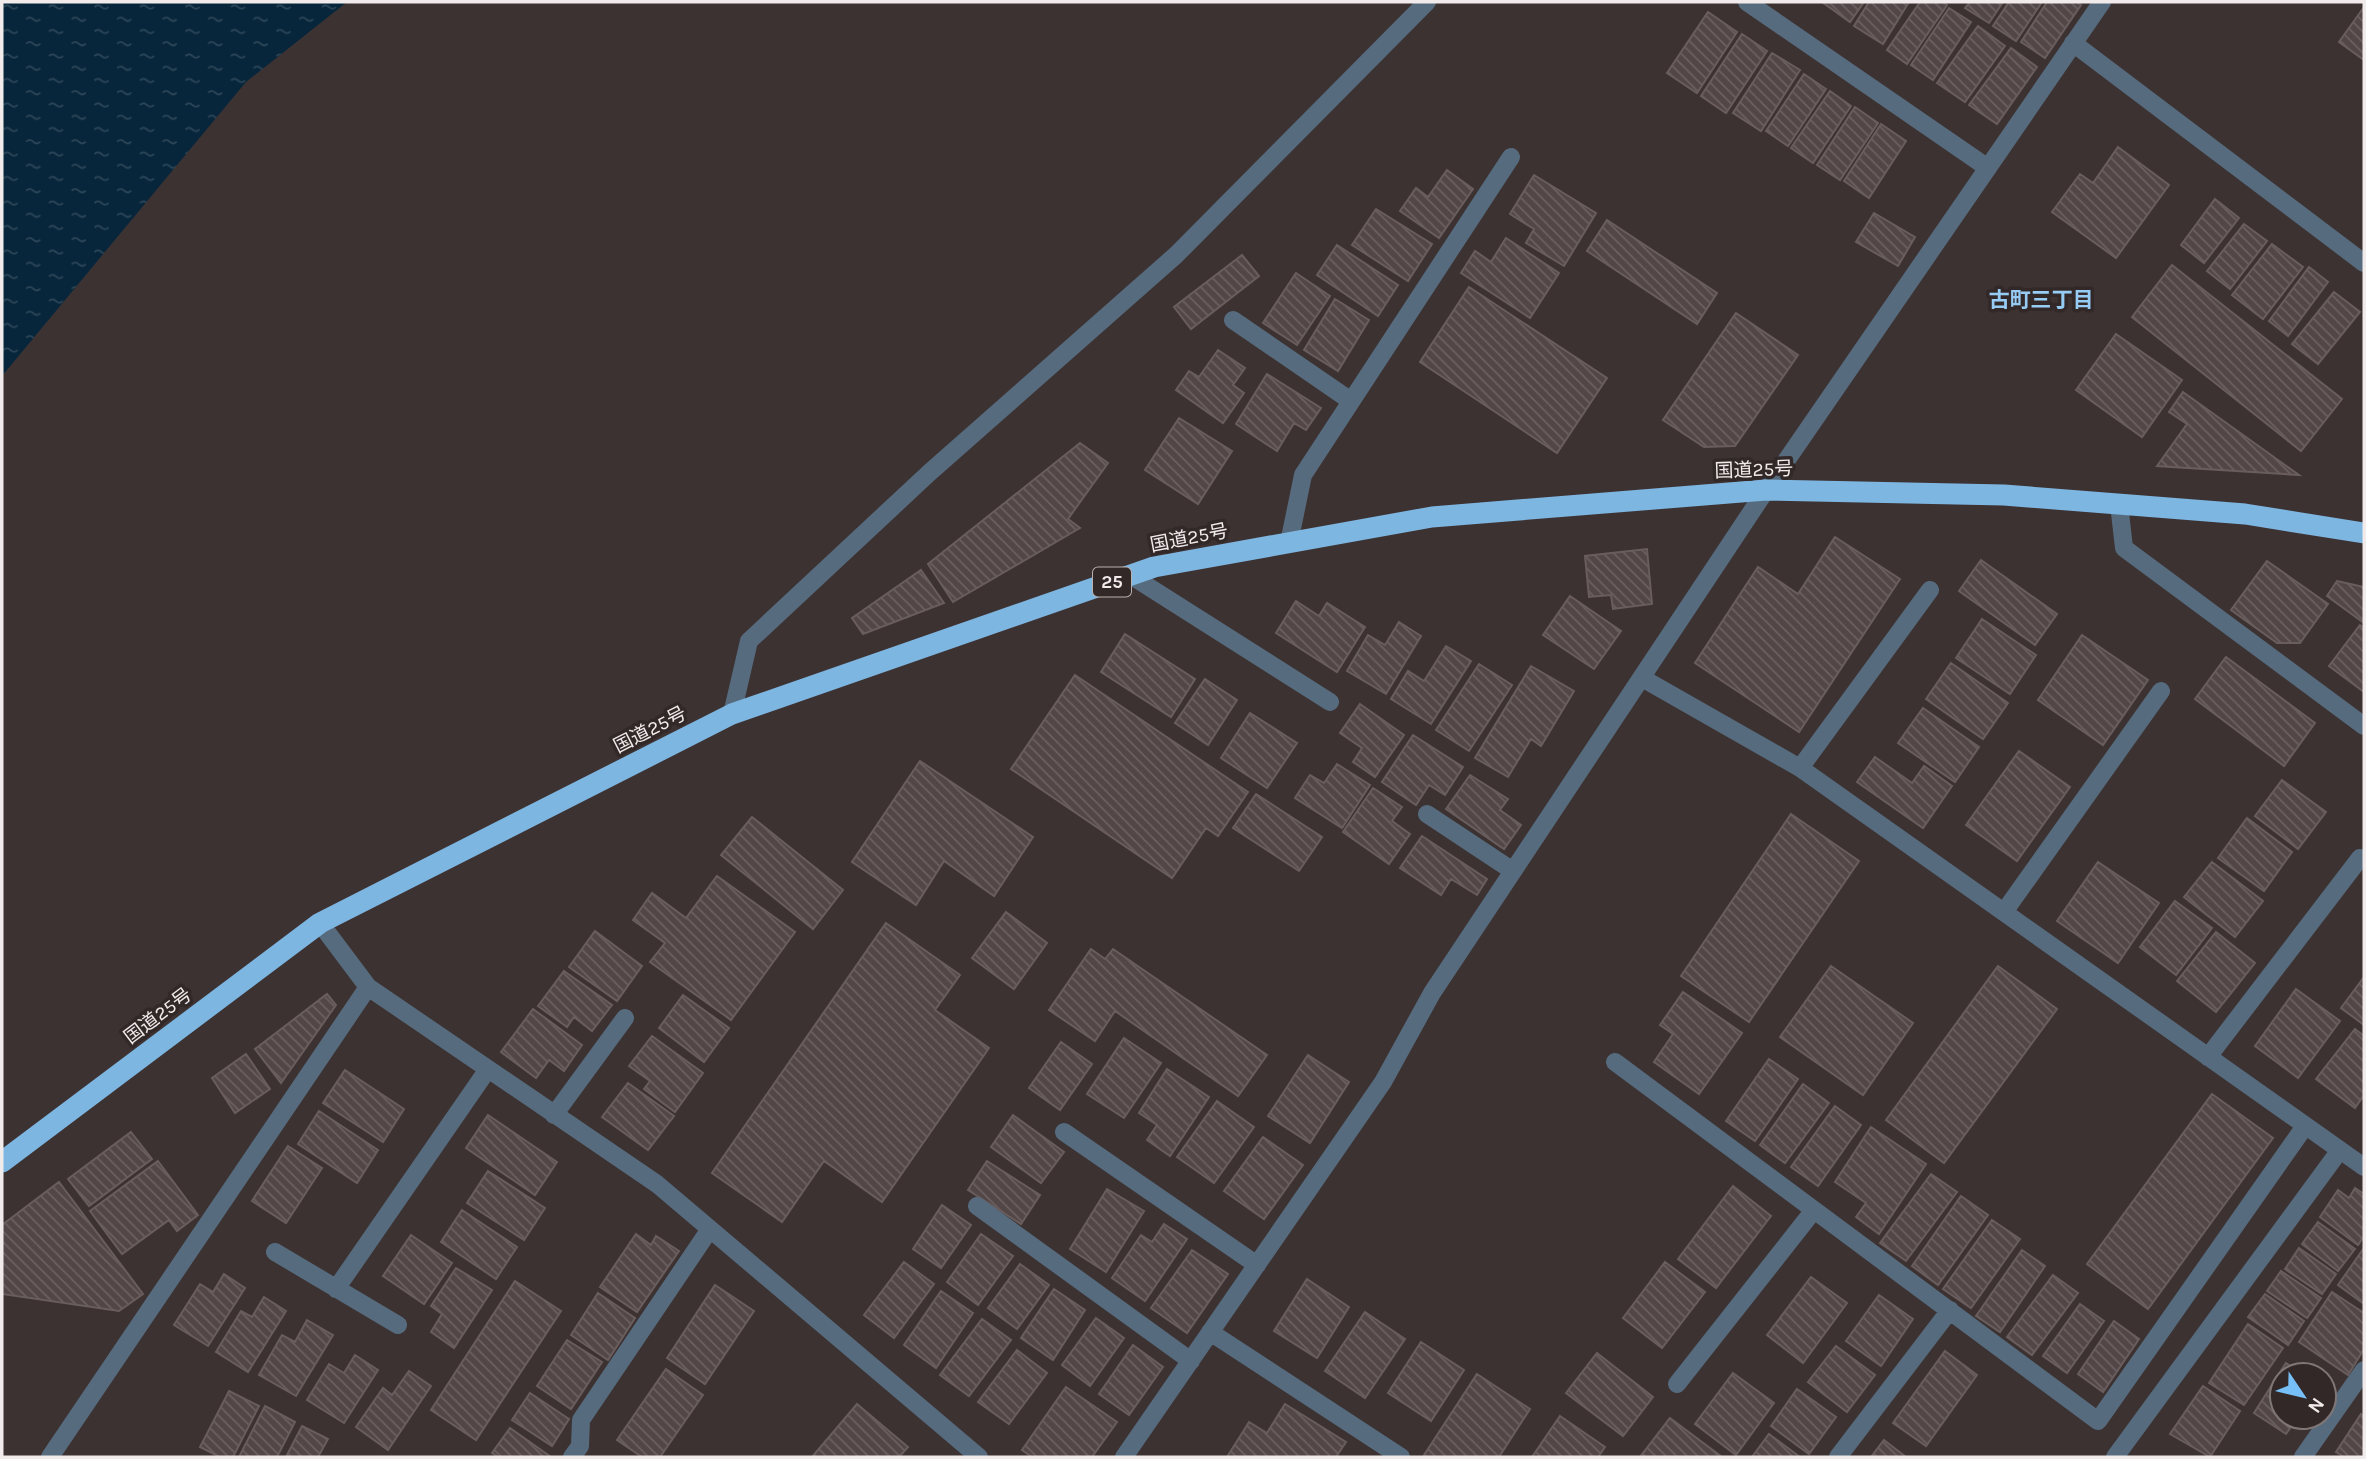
<svg xmlns="http://www.w3.org/2000/svg" width="2366" height="1459" font-family="Karla,'Noto Sans JP',sans-serif">
	<style>
		.water { fill: url(#water-ripples) }
		.building { fill: url(#building-back-hatch); stroke: #695d5d; stroke-width: 2 }
		.lines { fill: none; stroke-linecap: round; stroke-linejoin: round }
		.minor { stroke: #566c7e; stroke-width: 18 }
		.highway { stroke: #7eb6e2; stroke-width: 21 }
		.labels { text-anchor: middle; dominant-baseline: central; stroke-width: 7; stroke-linejoin: round; paint-order: stroke }
		.shield { fill: #322828; stroke: #b8b0b0; stroke-width: 2 }
		.shield-label { font-size: 18px; font-weight: bold; fill: #f2ebeb }
		.street-label { font-size: 19px; fill: #f2ebeb; stroke: #322828 }
		.neighbourhood-label { font-size: 21px; font-weight: bold; fill: #96cbf4; stroke: #322828 }
	</style>
	<defs>
		<pattern id="water-ripples" width="26" height="14" patternUnits="userSpaceOnUse" patternTransform="scale(1.75)"><rect width="26" height="14" fill="#08263b"/><path d="M2 4q2-2 4 0t4 0M15 11q2-2 4 0t4 0" fill="none" stroke="#2c4658"/></pattern>
		<pattern id="building-back-hatch" width="6" height="6" patternUnits="userSpaceOnUse" patternTransform="scale(1.75)"><rect width="6" height="6" fill="#524647"/><path d="M-1 5l2 2M0 0l6 6M5-1l2 2" fill="none" stroke="#6b6162"/></pattern>
	</defs>
	<rect width="100%" height="100%" fill="#3d3232"/>
	<path class="water" d="M 2,2 L 347,2 L 246,82 L 2,376 Z"/>
	<path class="building" d="M 1822,2 L 1864,2 L 1850,22 Z
		M 1869,2 L 1909,2 L 1883,44 L 1854,26 Z
		M 1920,2 L 1942,2 L 1947,5 L 1907,64 L 1887,50 Z
		M 1970,2 L 2003,2 L 1989,23 L 1965,8 Z
		M 2009,2 L 2042,2 L 2016,41 L 1993,26 Z
		M 2047,2 L 2076,2 L 2081,5 L 2045,58 L 2021,42 Z
		M 2364,7 L 2364,60 L 2339,42 Z
		M 1949,8 L 1971,22 L 1933,80 L 1911,65 Z
		M 1708,12 L 1737,32 L 1697,93 L 1667,73 Z
		M 1978,26 L 2005,46 L 1965,102 L 1937,83 Z
		M 1742,34 L 1767,51 L 1726,113 L 1701,96 Z
		M 2011,48 L 2037,67 L 1997,124 L 1969,105 Z
		M 1772,53 L 1800,70 L 1761,131 L 1733,113 Z
		M 1804,74 L 1826,89 L 1788,146 L 1766,131 Z
		M 1830,91 L 1851,106 L 1813,163 L 1791,148 Z
		M 1855,107 L 1878,123 L 1840,180 L 1817,165 Z
		M 1881,124 L 1906,141 L 1869,198 L 1844,181 Z
		M 2118,147 L 2169,185 L 2116,258 L 2052,212 L 2080,174 L 2093,183 Z
		M 1447,170 L 1473,189 L 1439,238 L 1400,211 L 1416,188 L 1428,197 Z
		M 1534,175 L 1596,213 L 1564,266 L 1526,243 L 1534,229 L 1510,214 Z
		M 2215,199 L 2239,218 L 2204,263 L 2181,245 Z
		M 1376,209 L 1432,244 L 1408,281 L 1352,245 Z
		M 1874,213 L 1915,237 L 1898,266 L 1856,242 Z
		M 1607,220 L 1717,293 L 1697,324 L 1587,251 Z
		M 2244,224 L 2267,241 L 2230,289 L 2207,271 Z
		M 1506,238 L 1559,273 L 1530,318 L 1461,273 L 1475,251 L 1491,262 Z
		M 2272,244 L 2303,267 L 2263,319 L 2232,295 Z
		M 1337,245 L 1398,285 L 1378,316 L 1317,275 Z
		M 1242,255 L 1259,276 L 1191,329 L 1174,307 Z
		M 2172,265 L 2342,399 L 2301,451 L 2132,317 Z
		M 2309,267 L 2328,282 L 2288,336 L 2269,321 Z
		M 1296,273 L 1330,296 L 1297,345 L 1263,323 Z
		M 1469,287 L 1607,378 L 1557,453 L 1420,362 Z
		M 2334,292 L 2360,312 L 2318,364 L 2292,344 Z
		M 1335,299 L 1369,320 L 1338,371 L 1304,350 Z
		M 1736,313 L 1798,355 L 1735,446 L 1704,447 L 1663,420 Z
		M 2116,334 L 2182,380 L 2142,437 L 2076,390 Z
		M 1218,350 L 1245,368 L 1233,385 L 1244,393 L 1223,423 L 1176,390 L 1189,371 L 1199,377 Z
		M 1267,374 L 1321,408 L 1306,430 L 1294,423 L 1277,451 L 1236,424 Z
		M 2183,392 L 2299,475 L 2157,466 L 2187,424 L 2169,412 Z
		M 1179,418 L 1232,451 L 1198,504 L 1145,470 Z
		M 1080,443 L 1108,463 L 1068,519 L 1080,528 L 953,602 L 928,564 Z
		M 1835,537 L 1900,579 L 1799,732 L 1695,663 L 1758,567 L 1798,594 Z
		M 1647,549 L 1652,604 L 1613,609 L 1611,595 L 1589,597 L 1585,556 Z
		M 1981,560 L 2057,614 L 2035,645 L 1959,591 Z
		M 2267,561 L 2328,604 L 2300,643 L 2277,643 L 2231,610 Z
		M 921,570 L 944,603 L 863,634 L 852,618 Z
		M 2337,581 L 2364,587 L 2364,623 L 2327,596 Z
		M 1570,596 L 1621,631 L 1594,669 L 1543,635 Z
		M 1296,601 L 1319,616 L 1327,603 L 1365,627 L 1337,672 L 1276,633 Z
		M 1982,619 L 2036,655 L 2010,694 L 1956,658 Z
		M 1399,622 L 1421,636 L 1386,694 L 1347,671 L 1368,635 L 1385,645 Z
		M 2360,625 L 2364,628 L 2364,692 L 2329,666 Z
		M 1125,634 L 1195,679 L 1171,717 L 1101,672 Z
		M 2082,635 L 2148,680 L 2103,745 L 2038,700 Z
		M 1446,646 L 1471,661 L 1431,724 L 1391,699 L 1408,671 L 1424,681 Z
		M 2226,657 L 2315,723 L 2284,766 L 2195,699 Z
		M 1951,663 L 2008,703 L 1983,739 L 1926,699 Z
		M 1479,664 L 1512,685 L 1469,751 L 1436,730 Z
		M 1531,666 L 1574,691 L 1541,746 L 1531,739 L 1508,777 L 1475,758 Z
		M 1075,675 L 1248,792 L 1218,836 L 1206,828 L 1172,878 L 1011,769 Z
		M 1205,679 L 1237,700 L 1208,745 L 1175,723 Z
		M 1360,704 L 1404,735 L 1375,777 L 1353,762 L 1362,748 L 1340,733 Z
		M 1923,708 L 1979,747 L 1955,782 L 1898,743 Z
		M 1250,713 L 1297,743 L 1267,788 L 1221,758 Z
		M 1413,735 L 1463,767 L 1445,795 L 1429,785 L 1416,805 L 1382,782 Z
		M 2019,751 L 2070,787 L 2017,861 L 1966,825 Z
		M 1875,757 L 1912,783 L 1924,766 L 1952,786 L 1923,828 L 1857,782 Z
		M 920,761 L 1033,837 L 994,896 L 944,861 L 916,905 L 852,862 Z
		M 1337,764 L 1370,785 L 1342,828 L 1295,798 L 1310,775 L 1324,783 Z
		M 1470,775 L 1508,799 L 1500,810 L 1521,825 L 1504,849 L 1446,809 Z
		M 2282,780 L 2326,812 L 2298,849 L 2255,816 Z
		M 1373,788 L 1402,807 L 1392,821 L 1410,834 L 1389,864 L 1343,832 Z
		M 1256,794 L 1322,837 L 1299,871 L 1233,828 Z
		M 1791,814 L 1859,861 L 1749,1022 L 1681,976 Z
		M 752,817 L 843,890 L 813,929 L 721,855 Z
		M 2247,818 L 2292,852 L 2264,891 L 2218,858 Z
		M 1422,836 L 1487,879 L 1477,895 L 1451,879 L 1441,895 L 1400,868 Z
		M 2098,862 L 2159,903 L 2118,963 L 2057,921 Z
		M 2212,862 L 2263,901 L 2235,937 L 2184,897 Z
		M 717,876 L 795,932 L 731,1020 L 650,962 L 665,943 L 633,920 L 652,893 L 686,918 Z
		M 2175,901 L 2212,928 L 2176,975 L 2140,947 Z
		M 1006,912 L 1047,943 L 1014,989 L 972,958 Z
		M 886,923 L 960,975 L 935,1010 L 989,1048 L 882,1202 L 824,1161 L 782,1222 L 712,1173 Z
		M 595,931 L 642,966 L 617,1001 L 569,967 Z
		M 2216,932 L 2255,963 L 2216,1012 L 2177,981 Z
		M 1091,949 L 1105,959 L 1113,949 L 1267,1055 L 1238,1096 L 1115,1011 L 1095,1041 L 1049,1010 Z
		M 1831,966 L 1913,1023 L 1863,1095 L 1780,1037 Z
		M 1998,966 L 2057,1009 L 1944,1163 L 1886,1120 Z
		M 564,971 L 612,1005 L 592,1031 L 574,1017 L 567,1027 L 538,1006 Z
		M 2364,977 L 2364,1025 L 2341,1008 Z
		M 2296,989 L 2340,1021 L 2298,1078 L 2255,1046 Z
		M 1683,992 L 1742,1033 L 1699,1094 L 1654,1062 L 1673,1034 L 1660,1025 Z
		M 327,994 L 336,1005 L 281,1083 L 255,1049 Z
		M 683,995 L 729,1028 L 704,1062 L 659,1028 Z
		M 533,1009 L 582,1045 L 564,1071 L 549,1060 L 536,1078 L 501,1052 Z
		M 2355,1029 L 2364,1036 L 2364,1095 L 2355,1108 L 2316,1079 Z
		M 652,1036 L 703,1073 L 675,1112 L 644,1089 L 650,1081 L 629,1066 Z
		M 1124,1038 L 1161,1063 L 1124,1118 L 1087,1094 Z
		M 1061,1042 L 1092,1064 L 1060,1110 L 1029,1088 Z
		M 246,1054 L 270,1089 L 235,1113 L 212,1078 Z
		M 1308,1055 L 1349,1082 L 1310,1143 L 1268,1116 Z
		M 1769,1059 L 1798,1079 L 1755,1141 L 1726,1121 Z
		M 1167,1069 L 1209,1097 L 1170,1156 L 1147,1140 L 1157,1125 L 1139,1113 Z
		M 345,1070 L 404,1109 L 383,1142 L 323,1103 Z
		M 628,1083 L 674,1116 L 648,1150 L 602,1117 Z
		M 1803,1084 L 1829,1103 L 1785,1163 L 1760,1145 Z
		M 2212,1094 L 2273,1138 L 2148,1309 L 2087,1264 Z
		M 1217,1101 L 1254,1127 L 1214,1183 L 1177,1157 Z
		M 1835,1106 L 1861,1125 L 1818,1186 L 1791,1167 Z
		M 319,1111 L 378,1150 L 357,1183 L 298,1144 Z
		M 488,1115 L 557,1162 L 535,1195 L 466,1148 Z
		M 1013,1115 L 1064,1152 L 1041,1183 L 991,1147 Z
		M 1871,1127 L 1926,1164 L 1879,1234 L 1856,1217 L 1866,1203 L 1835,1182 Z
		M 131,1132 L 152,1159 L 89,1206 L 68,1179 Z
		M 1263,1137 L 1303,1165 L 1264,1219 L 1224,1191 Z
		M 288,1146 L 322,1168 L 286,1223 L 252,1201 Z
		M 158,1161 L 198,1215 L 177,1231 L 169,1220 L 122,1254 L 90,1211 Z
		M 987,1161 L 1040,1195 L 1021,1224 L 968,1190 Z
		M 488,1171 L 545,1208 L 524,1240 L 467,1203 Z
		M 1931,1174 L 1957,1192 L 1906,1261 L 1880,1243 Z
		M 59,1182 L 143,1294 L 119,1311 L 2,1294 L 2,1225 Z
		M 1733,1186 L 1771,1216 L 1716,1288 L 1678,1259 Z
		M 2355,1188 L 2364,1194 L 2364,1236 L 2358,1245 L 2320,1217 L 2338,1190 L 2349,1198 Z
		M 1107,1189 L 1144,1211 L 1106,1272 L 1070,1249 Z
		M 1961,1196 L 1988,1215 L 1938,1285 L 1912,1266 Z
		M 942,1205 L 971,1225 L 941,1268 L 913,1249 Z
		M 462,1210 L 517,1247 L 496,1279 L 441,1242 Z
		M 1992,1220 L 2020,1239 L 1971,1308 L 1943,1289 Z
		M 2318,1222 L 2355,1249 L 2338,1271 L 2302,1244 Z
		M 1164,1224 L 1187,1239 L 1145,1301 L 1112,1278 L 1141,1235 L 1152,1242 Z
		M 636,1234 L 651,1245 L 656,1236 L 679,1251 L 637,1312 L 600,1287 Z
		M 981,1234 L 1013,1256 L 978,1305 L 947,1282 Z
		M 411,1235 L 452,1263 L 424,1304 L 383,1276 Z
		M 2299,1248 L 2336,1274 L 2322,1294 L 2285,1269 Z
		M 2364,1248 L 2364,1304 L 2338,1285 Z
		M 1192,1250 L 1228,1274 L 1187,1333 L 1151,1308 Z
		M 2022,1250 L 2045,1266 L 2000,1332 L 1976,1316 Z
		M 904,1262 L 934,1284 L 894,1338 L 864,1315 Z
		M 1665,1262 L 1705,1292 L 1662,1348 L 1623,1318 Z
		M 1020,1264 L 1049,1285 L 1017,1329 L 988,1308 Z
		M 456,1268 L 492,1290 L 454,1348 L 431,1332 L 442,1314 L 431,1306 Z
		M 2281,1271 L 2321,1298 L 2307,1318 L 2267,1291 Z
		M 224,1274 L 245,1288 L 208,1346 L 174,1325 L 200,1284 L 213,1292 Z
		M 2053,1275 L 2078,1293 L 2032,1355 L 2007,1337 Z
		M 1811,1277 L 1847,1303 L 1803,1363 L 1767,1335 Z
		M 1307,1279 L 1349,1307 L 1317,1358 L 1274,1331 Z
		M 515,1281 L 561,1311 L 476,1440 L 431,1410 Z
		M 715,1285 L 754,1311 L 705,1384 L 667,1358 Z
		M 1054,1289 L 1085,1310 L 1053,1360 L 1021,1338 Z
		M 941,1291 L 973,1313 L 936,1368 L 904,1345 Z
		M 2332,1292 L 2364,1313 L 2364,1349 L 2348,1375 L 2299,1342 Z
		M 598,1293 L 635,1318 L 608,1360 L 571,1335 Z
		M 2265,1294 L 2304,1321 L 2288,1345 L 2248,1317 Z
		M 1879,1295 L 1913,1319 L 1881,1366 L 1846,1341 Z
		M 264,1297 L 286,1311 L 248,1372 L 216,1352 L 241,1311 L 252,1317 Z
		M 2080,1304 L 2104,1321 L 2067,1373 L 2043,1356 Z
		M 1365,1312 L 1405,1339 L 1365,1398 L 1325,1371 Z
		M 1096,1318 L 1124,1338 L 1090,1386 L 1062,1365 Z
		M 982,1319 L 1011,1340 L 969,1396 L 940,1375 Z
		M 307,1320 L 333,1335 L 296,1396 L 259,1375 L 282,1335 L 295,1342 Z
		M 2114,1321 L 2139,1339 L 2103,1392 L 2078,1374 Z
		M 2248,1324 L 2283,1348 L 2244,1405 L 2209,1383 Z
		M 567,1340 L 602,1362 L 571,1409 L 537,1386 Z
		M 1421,1342 L 1464,1370 L 1431,1421 L 1388,1393 Z
		M 1133,1345 L 1163,1367 L 1129,1415 L 1099,1394 Z
		M 1836,1346 L 1875,1375 L 1847,1412 L 1808,1382 Z
		M 1017,1350 L 1047,1373 L 1009,1424 L 978,1402 Z
		M 1945,1351 L 1977,1375 L 1926,1446 L 1893,1423 Z
		M 1597,1353 L 1653,1397 L 1623,1436 L 1566,1393 Z
		M 355,1355 L 378,1370 L 344,1423 L 307,1400 L 329,1364 L 344,1373 Z
		M 2286,1363 L 2304,1375 L 2282,1375 L 2282,1417 L 2298,1417 L 2286,1434 L 2254,1413 Z
		M 666,1369 L 703,1395 L 660,1457 L 642,1457 L 617,1440 Z
		M 409,1371 L 431,1386 L 388,1450 L 356,1427 L 383,1388 L 392,1395 Z
		M 1733,1373 L 1774,1403 L 1736,1455 L 1695,1424 Z
		M 1477,1374 L 1530,1409 L 1499,1457 L 1428,1457 L 1424,1455 Z
		M 2203,1386 L 2240,1411 L 2210,1457 L 2170,1434 Z
		M 1066,1387 L 1117,1422 L 1092,1457 L 1032,1457 L 1022,1450 Z
		M 1797,1389 L 1836,1417 L 1809,1454 L 1771,1426 Z
		M 229,1391 L 259,1406 L 233,1457 L 220,1457 L 200,1447 Z
		M 530,1393 L 569,1419 L 552,1446 L 512,1420 Z
		M 857,1404 L 908,1447 L 899,1457 L 812,1457 Z
		M 1285,1404 L 1346,1442 L 1336,1457 L 1227,1457 L 1249,1422 L 1267,1433 Z
		M 265,1406 L 295,1422 L 277,1457 L 239,1457 Z
		M 2361,1414 L 2364,1416 L 2364,1457 L 2344,1457 L 2336,1452 Z
		M 1560,1416 L 1605,1447 L 1598,1457 L 1532,1457 Z
		M 1670,1418 L 1722,1457 L 1640,1457 Z
		M 302,1426 L 328,1439 L 318,1457 L 286,1457 Z
		M 510,1428 L 551,1457 L 498,1457 L 492,1453 Z
		M 1769,1434 L 1800,1457 L 1752,1457 Z
		M 1884,1440 L 1906,1457 L 1871,1457 Z"/>
	<g class="lines">
		<path class="minor" d="M 1747,2 L 1988,168
			M 2073,43 L 2364,263
			M 1233,320 L 1351,401
			M 2119,504 L 2124,548 L 2364,726
			M 1289,543 L 1303,475 L 1511,157
			M 1130,575 L 1330,702
			M 1642,678 L 1800,768 L 2364,1167
			M 732,714 L 749,641 L 929,473 L 1176,255 L 1427,2
			M 1800,768 L 1930,590
			M 1427,814 L 1513,871
			M 2004,912 L 2161,691
			M 320,923 L 368,987 L 657,1184 L 979,1457
			M 2208,1057 L 2360,858
			M 1615,1062 L 2098,1421 L 2305,1126
			M 554,1115 L 625,1018
			M 1064,1132 L 1257,1265
			M 977,1206 L 1191,1361
			M 275,1252 L 398,1325
			M 336,1289 L 488,1069
			M 1210,1332 L 1401,1457
			M 1677,1384 L 1814,1210
			M 50,1457 L 368,987
			M 572,1457 L 580,1446 L 581,1420 L 710,1229
			M 1124,1457 L 1383,1082 L 1432,993 L 1766,490 L 2102,2
			M 1838,1457 L 1950,1310
			M 2115,1457 L 2340,1150
			M 2303,1457 L 2364,1370"/>
		<path class="highway" d="M 2,1162 L 320,923 L 732,714 L 1154,567 L 1432,517 L 1766,490 L 2004,495 L 2245,514 L 2364,533"/>
	</g>
	<g class="labels">
		<rect class="shield" x="1093" y="567.5" width="38" height="29" rx="5"/>
		<g class="shield-label">
			<text x="1112" y="582">25</text>
		</g>
		<g class="street-label">
			<text transform="translate(1754 470) rotate(-2)">国道25号</text>
			<text transform="translate(1189 538) rotate(-11)">国道25号</text>
			<text transform="translate(650 730) rotate(-27)">国道25号</text>
			<text transform="translate(158 1016) rotate(-37)">国道25号</text>
		</g>
		<g class="neighbourhood-label">
			<text x="2041" y="300">古町三丁目</text>
		</g>
	</g>
	<rect width="2366" height="1459" fill="none" stroke="#f2ebeb" stroke-width="7"/>
	<g transform="translate(2303 1396) rotate(125)"><circle r="33" fill="#322828" stroke="#7f7676" stroke-width="2"/>
	<path d="M0-5L12 26L0 18L-12 26Z" fill="#77c0f7"/>
	<text y="-10" font-size="19" font-weight="bold" text-anchor="middle" fill="#f2ebeb">N</text>
	</g>
</svg>
